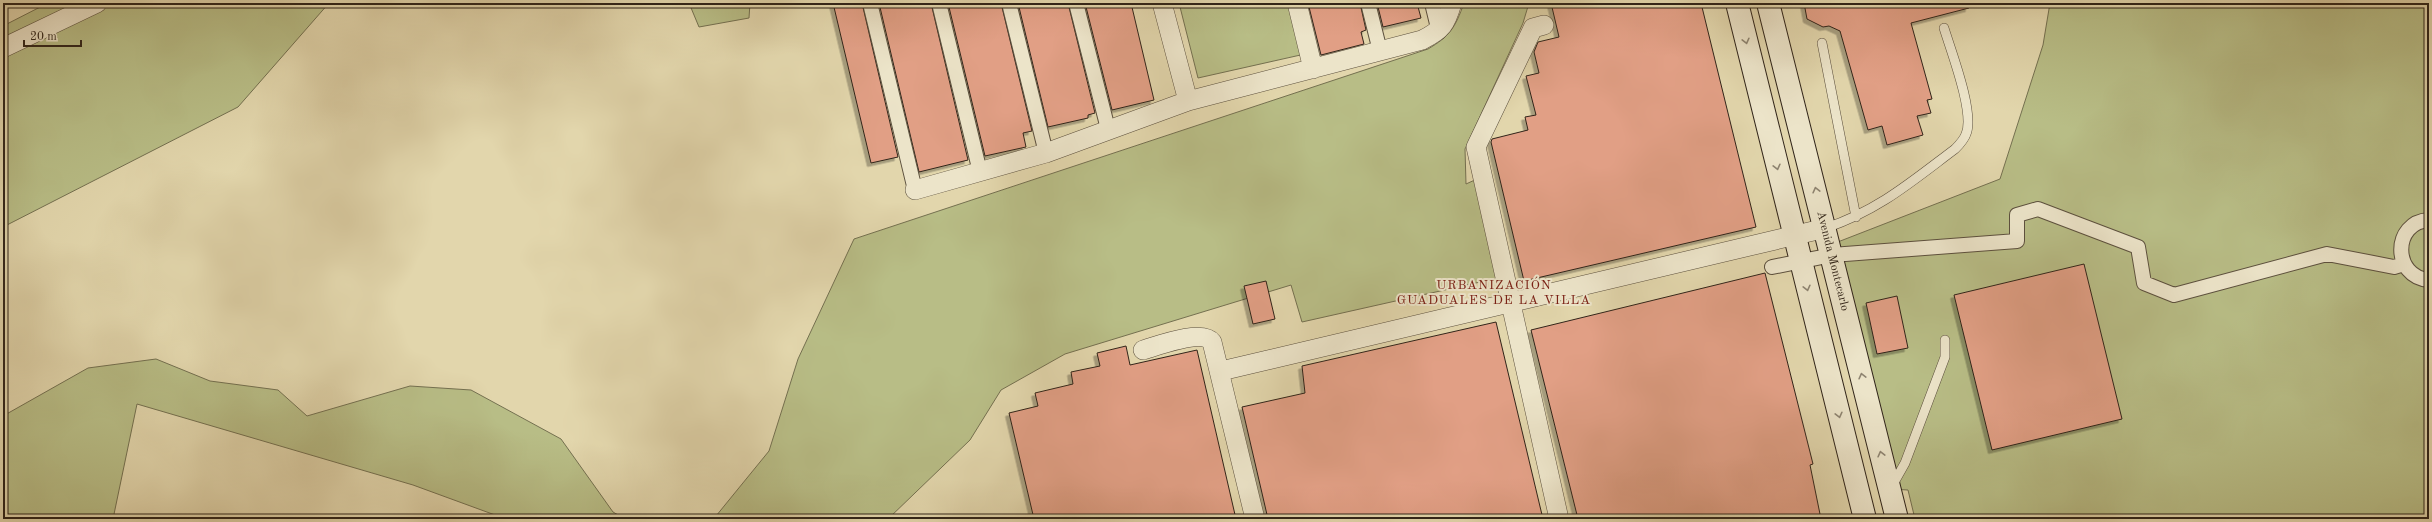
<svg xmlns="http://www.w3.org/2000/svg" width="2432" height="522" font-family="'Old Standard TT',serif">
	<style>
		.green { fill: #b8bd86; stroke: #747050 }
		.building { fill: #e19f85; stroke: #302419; filter: url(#shadow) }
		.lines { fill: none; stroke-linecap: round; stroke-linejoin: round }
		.service-casing { stroke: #5c503e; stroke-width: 10 }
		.pedestrian-casing { stroke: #5c503e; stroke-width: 16 }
		.minor-casing { stroke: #5c503e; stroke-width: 20 }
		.secondary-casing { stroke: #302419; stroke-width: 24 }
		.service { stroke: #ece4c9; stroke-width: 9 }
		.pedestrian { stroke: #ece4c9; stroke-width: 14 }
		.minor { stroke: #ece4c9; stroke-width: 19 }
		.secondary { stroke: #ece4c9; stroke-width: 22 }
		.oneway { stroke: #8e8471 }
		.labels { text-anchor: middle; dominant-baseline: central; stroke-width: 4; stroke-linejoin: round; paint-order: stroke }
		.street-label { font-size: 12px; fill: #302419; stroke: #ece4c9 }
		.neighbourhood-label { font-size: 13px; letter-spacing: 1px; fill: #7a1f14; stroke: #ece4c9 }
	</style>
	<defs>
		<filter id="shadow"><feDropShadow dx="-3.5" dy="3.5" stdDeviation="0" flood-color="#0004"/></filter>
	</defs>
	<rect width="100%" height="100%" fill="#e2d6ac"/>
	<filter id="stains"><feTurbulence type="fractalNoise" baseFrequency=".005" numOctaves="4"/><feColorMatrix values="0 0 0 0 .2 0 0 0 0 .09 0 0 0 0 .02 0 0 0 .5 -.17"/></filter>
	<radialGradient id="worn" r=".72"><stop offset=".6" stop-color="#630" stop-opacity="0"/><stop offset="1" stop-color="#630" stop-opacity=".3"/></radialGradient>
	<path class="green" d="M 48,3 L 329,3 L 238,107 L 3,227 L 3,26 Z
		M 689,3 L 750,3 L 749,18 L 699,27 Z
		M 1179,3 L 1291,3 L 1305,54 L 1198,78 Z
		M 1464,3 L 1529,3 L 1523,23 L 1465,149 L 1466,184 L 1477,179 L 1498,278 L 1302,322 L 1291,285 L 1065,354 L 1001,390 L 970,440 L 888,519 L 707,519 L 716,516 L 769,451 L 798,359 L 854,239 L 1428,49 C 1450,36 1455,28 1464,3 Z
		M 2050,3 L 2429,3 L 2429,519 L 1915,519 L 1908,490 L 1890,489 L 1830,245 L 2000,179 L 2043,45 Z
		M 156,359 L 210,381 L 278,390 L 307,416 L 410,386 L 471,390 L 561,439 L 613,512 L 625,519 L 506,519 L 413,485 L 137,404 L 113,519 L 3,519 L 3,416 L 88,368 Z"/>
	<path class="building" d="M 833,3 L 862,3 L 898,157 L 871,163 Z
		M 879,3 L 931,3 L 968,160 L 919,172 Z
		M 948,3 L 1001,3 L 1032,131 L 1023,133 L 1026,147 L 985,156 Z
		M 1018,3 L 1068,3 L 1095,113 L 1088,115 L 1088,118 L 1048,127 Z
		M 1085,3 L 1131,3 L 1154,100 L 1112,110 Z
		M 1308,3 L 1360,3 L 1366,30 L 1361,32 L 1364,44 L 1321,55 Z
		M 1377,3 L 1417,3 L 1421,18 L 1383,27 Z
		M 1551,3 L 1701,3 L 1756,227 L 1524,281 L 1491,142 L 1492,139 L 1528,130 L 1525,117 L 1536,115 L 1526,76 L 1539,73 L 1534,52 L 1538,42 L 1559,37 Z
		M 1804,3 L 1968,3 L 1969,8 L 1911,23 L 1932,99 L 1927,100 L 1931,113 L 1917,116 L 1923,135 L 1887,145 L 1882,126 L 1868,130 L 1840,31 L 1829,26 L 1823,27 L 1807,19 Z
		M 2084,264 L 2122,419 L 1992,450 L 1954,295 Z
		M 1765,273 L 1813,464 L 1810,465 L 1821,519 L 1578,519 L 1531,330 Z
		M 1266,281 L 1275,319 L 1253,324 L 1244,286 Z
		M 1897,296 L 1908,348 L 1877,354 L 1866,303 Z
		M 1496,322 L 1543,519 L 1268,519 L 1242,407 L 1305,393 L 1302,366 Z
		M 1126,346 L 1130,365 L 1197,350 L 1236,519 L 1034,519 L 1009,413 L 1038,406 L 1035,393 L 1073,384 L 1071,372 L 1100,366 L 1097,353 Z"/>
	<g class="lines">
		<g class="service-casing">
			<path id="service" d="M 1822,43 L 1856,217
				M 1826,228 C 1879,210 1911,182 1955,149 C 1959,145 1964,140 1966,134 C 1975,113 1951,51 1944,28
				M 1892,486 L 1905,463 L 1945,357 L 1945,340"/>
		</g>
		<g class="pedestrian-casing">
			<path id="pedestrian" d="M 870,3 L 915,190
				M 939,3 L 980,172
				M 1009,3 L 1046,153
				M 1076,3 L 1108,129
				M 1368,3 L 1380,51
				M 1432,3 L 1439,32
				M 2429,220 C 2392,222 2392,277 2429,280
				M 1772,267 L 1832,255 L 2017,241 L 2017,215 L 2038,209 L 2138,247 L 2144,283 L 2174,295 L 2327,254 L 2394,267 L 2404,264"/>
		</g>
		<g class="minor-casing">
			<path id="minor" d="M 1162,3 L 1188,101
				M 1297,3 L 1313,69
				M 1544,25 L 1533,28 L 1476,147 L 1559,519
				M 3,48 L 97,3
				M 915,190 L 1046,153 L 1188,101 L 1422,40 C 1442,30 1446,24 1452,3
				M 1143,350 C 1157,346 1202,329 1212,342 L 1255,519
				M 1221,371 L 1826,228"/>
		</g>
		<g class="secondary-casing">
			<g id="secondary">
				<path d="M 1737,3 L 1865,519"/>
				<path id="s1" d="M 1768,3 L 1897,519"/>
			</g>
		</g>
		<use href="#service" class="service"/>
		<use href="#pedestrian" class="pedestrian"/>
		<use href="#minor" class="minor"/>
		<use href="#secondary" class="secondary"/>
	</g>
	<defs><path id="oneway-chevron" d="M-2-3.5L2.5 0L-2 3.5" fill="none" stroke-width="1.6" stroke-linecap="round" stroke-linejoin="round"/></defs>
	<g class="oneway">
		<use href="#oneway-chevron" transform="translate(1746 41) rotate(76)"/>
		<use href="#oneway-chevron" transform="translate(1777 167) rotate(76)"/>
		<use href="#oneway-chevron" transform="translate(1816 190) rotate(-104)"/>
		<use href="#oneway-chevron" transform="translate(1807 288) rotate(76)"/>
		<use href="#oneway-chevron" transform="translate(1862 376) rotate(-104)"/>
		<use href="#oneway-chevron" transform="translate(1839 415) rotate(76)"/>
		<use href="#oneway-chevron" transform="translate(1881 454) rotate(-104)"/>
	</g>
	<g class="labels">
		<g class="street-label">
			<text stroke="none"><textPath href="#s1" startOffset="266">Avenida Montecarlo</textPath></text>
		</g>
		<g class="neighbourhood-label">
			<text x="1494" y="285">URBANIZACIÓN<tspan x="1494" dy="15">GUADUALES DE LA VILLA</tspan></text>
		</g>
	</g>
	<rect width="2432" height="522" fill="none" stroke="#e2d6ac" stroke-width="16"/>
	<rect x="4" y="4" width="2424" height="514" fill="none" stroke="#302419" stroke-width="2"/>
	<rect x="8" y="8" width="2416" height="506" fill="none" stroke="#302419"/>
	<path d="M24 40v6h57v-6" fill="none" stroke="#302419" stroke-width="2"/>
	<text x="30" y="40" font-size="12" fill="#302419" stroke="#ece4c9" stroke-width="3" paint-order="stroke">20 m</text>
	<rect width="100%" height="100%" filter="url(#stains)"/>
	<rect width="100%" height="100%" fill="url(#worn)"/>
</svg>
